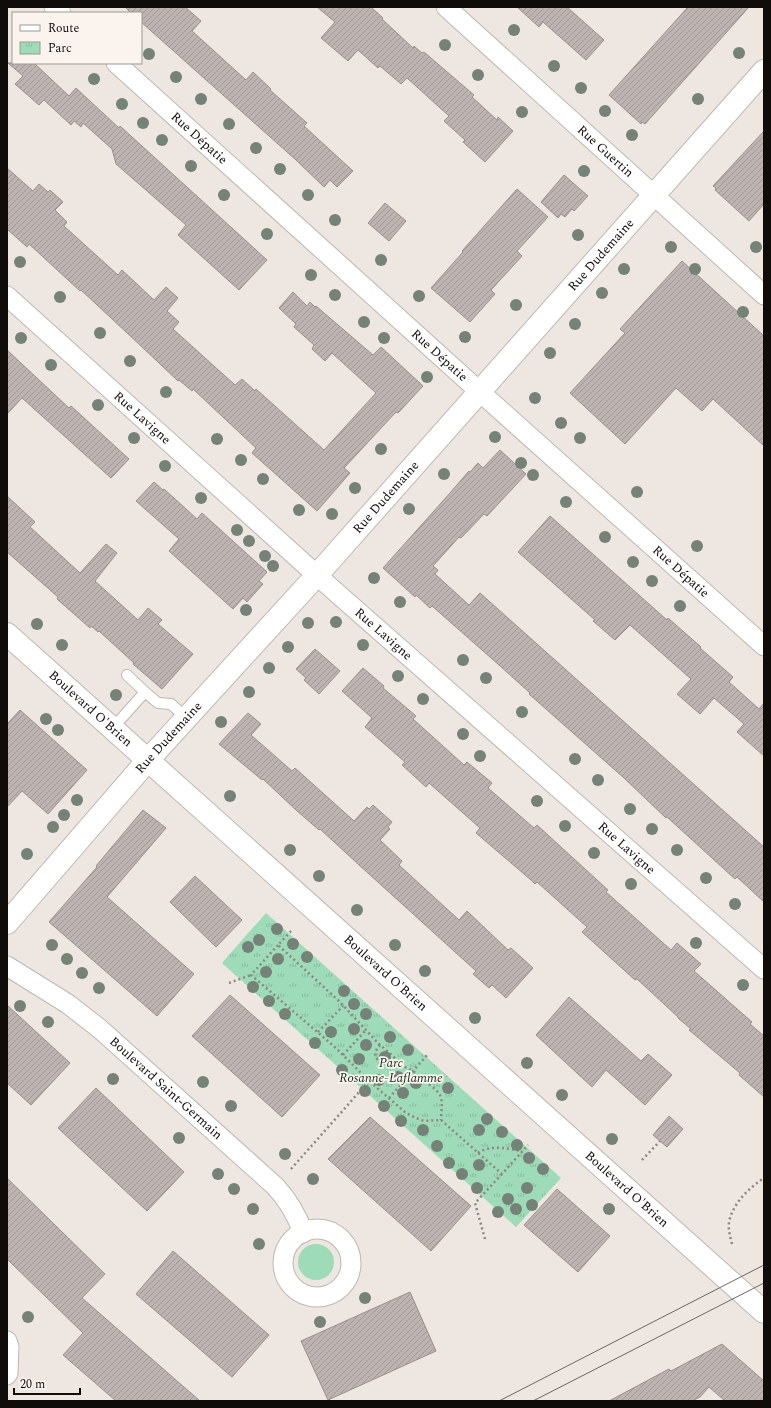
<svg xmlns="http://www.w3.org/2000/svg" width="771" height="1408" font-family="Spectral,serif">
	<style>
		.grass { fill: #9edbb8 }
		.park { fill: url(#park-tufts) }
		.building { fill: url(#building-hatch); stroke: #99908f }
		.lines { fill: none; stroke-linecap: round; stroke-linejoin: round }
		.lane-casing { stroke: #beb7b2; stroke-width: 12 }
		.street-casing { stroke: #beb7b2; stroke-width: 21 }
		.secondary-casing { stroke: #beb7b2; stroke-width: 24 }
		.path { stroke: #8d8784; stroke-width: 2.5; stroke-dasharray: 2 3; stroke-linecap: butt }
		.lane { stroke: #fff; stroke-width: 10 }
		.street { stroke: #fff; stroke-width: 19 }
		.secondary { stroke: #fff; stroke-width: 22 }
		.tram { stroke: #6c6764; stroke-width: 1 }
		.tree { fill: #748277 }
		.labels { text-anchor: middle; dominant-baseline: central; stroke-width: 3.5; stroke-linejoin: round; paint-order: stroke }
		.street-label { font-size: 13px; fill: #0f0c0a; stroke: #fbf4ee }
		.park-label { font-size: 13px; font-style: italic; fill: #113121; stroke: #fbf4ee }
	</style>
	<defs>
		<pattern id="park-tufts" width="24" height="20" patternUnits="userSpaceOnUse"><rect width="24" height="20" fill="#9edbb8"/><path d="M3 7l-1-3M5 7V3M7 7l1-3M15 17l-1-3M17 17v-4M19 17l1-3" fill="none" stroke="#87bb9d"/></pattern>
		<pattern id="building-hatch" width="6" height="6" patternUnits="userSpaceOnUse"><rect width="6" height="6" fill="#bdb3b1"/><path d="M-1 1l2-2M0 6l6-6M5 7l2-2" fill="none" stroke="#a19997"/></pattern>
	</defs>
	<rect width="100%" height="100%" fill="#eee6e1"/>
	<path class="grass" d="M298 1262a18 18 0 1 1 36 0a18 18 0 1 1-36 0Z"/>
	<path class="park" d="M 266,913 L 561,1178 L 516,1227 L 222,963 Z"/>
	<path class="building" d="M 125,7 L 185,7 L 201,21 L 192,31 L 246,80 L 253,72 L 271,89 L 270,90 L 307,123 L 304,126 L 353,171 L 337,187 L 330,180 L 324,187 L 296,160 L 141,22 L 141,13 L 131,13 Z
		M 317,7 L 371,7 L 383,18 L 382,19 L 413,48 L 414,46 L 422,53 L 424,52 L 474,95 L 472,97 L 497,120 L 498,117 L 513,131 L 485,162 L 463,142 L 465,140 L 444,121 L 449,116 L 407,78 L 401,84 L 380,66 L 378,68 L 358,50 L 348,61 L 321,38 L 335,22 Z
		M 517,7 L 567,7 L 604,40 L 586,60 L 543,22 L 539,27 Z
		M 688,7 L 749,7 L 645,124 L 642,122 L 641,124 L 609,95 Z
		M 8,63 L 34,63 L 69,96 L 76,88 L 119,128 L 120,126 L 267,260 L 239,290 L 178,235 L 186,225 L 116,164 L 112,149 L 83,123 L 81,127 L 74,121 L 71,125 L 44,100 L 39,105 L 15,84 L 23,76 Z
		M 764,131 L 764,204 L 749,221 L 715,190 L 716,188 L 713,186 Z
		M 7,168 L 33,191 L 39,184 L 48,192 L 50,190 L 63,202 L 55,210 L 67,222 L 64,226 L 118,275 L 122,270 L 154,300 L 166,287 L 178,298 L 167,311 L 179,322 L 173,329 L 235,385 L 242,379 L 255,391 L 256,389 L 324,450 L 376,393 L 332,353 L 325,361 L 312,349 L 314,345 L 294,327 L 296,324 L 279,308 L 293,292 L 307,306 L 310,302 L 315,307 L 316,306 L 373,355 L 381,347 L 423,386 L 398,413 L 396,412 L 344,468 L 350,473 L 317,511 L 252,453 L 256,448 L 193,389 L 192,391 L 179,380 L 178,381 L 141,346 L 81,290 L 80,291 L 29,244 L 27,247 L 7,229 Z
		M 564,175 L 588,196 L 574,211 L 572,209 L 565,217 L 561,214 L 558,218 L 541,202 Z
		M 517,189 L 548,217 L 517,251 L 522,256 L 491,290 L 495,294 L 470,322 L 431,288 L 463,252 L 462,251 Z
		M 385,203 L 406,221 L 389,241 L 368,223 Z
		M 682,261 L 764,336 L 764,446 L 713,399 L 702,411 L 676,388 L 625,444 L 570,393 L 625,333 L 620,329 Z
		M 7,350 L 69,408 L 71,406 L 129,459 L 112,477 L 111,478 L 22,398 L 7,414 Z
		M 500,450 L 526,474 L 487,516 L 484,514 L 461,538 L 459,537 L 433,566 L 438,570 L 435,574 L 469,605 L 480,593 L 764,847 L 764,902 L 737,877 L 735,879 L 667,817 L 666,818 L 624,778 L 529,694 L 530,693 L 499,665 L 432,606 L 430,608 L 416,595 L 415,597 L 383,568 L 450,493 L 469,471 L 470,472 L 478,463 L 483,468 Z
		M 154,482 L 163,490 L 164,489 L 197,519 L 202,513 L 267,572 L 259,581 L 263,584 L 247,602 L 243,598 L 233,609 L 169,551 L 179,539 L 136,501 Z
		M 7,496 L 35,522 L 30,527 L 80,573 L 106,544 L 117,553 L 95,581 L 138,620 L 148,608 L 162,620 L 158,624 L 193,654 L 162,689 L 133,664 L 134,663 L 99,631 L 98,632 L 91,626 L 90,628 L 57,599 L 58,597 L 7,552 Z
		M 550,516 L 667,620 L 668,618 L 701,647 L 700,648 L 733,677 L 729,682 L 759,709 L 764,703 L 764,756 L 737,732 L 744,724 L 714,698 L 700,714 L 677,694 L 691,679 L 630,625 L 615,640 L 593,621 L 595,620 L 518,552 Z
		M 315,649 L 340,671 L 319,694 L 304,680 L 306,678 L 296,669 Z
		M 363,668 L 384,686 L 383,688 L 416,716 L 413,719 L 464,765 L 467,762 L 492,783 L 488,788 L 534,828 L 537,825 L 608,890 L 606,892 L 671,950 L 677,943 L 701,964 L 694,971 L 752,1022 L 750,1024 L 764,1036 L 764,1097 L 739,1075 L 740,1073 L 689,1030 L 691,1029 L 678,1018 L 678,1017 L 637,979 L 635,980 L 582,932 L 587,927 L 537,882 L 535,884 L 531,880 L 476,833 L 480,828 L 429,783 L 426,787 L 402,765 L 405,762 L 365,727 L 372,718 L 342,691 Z
		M 20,710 L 87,770 L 48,814 L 22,791 L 7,807 L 7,724 Z
		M 248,713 L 261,724 L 251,735 L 292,771 L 295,768 L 354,821 L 367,807 L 369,809 L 373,805 L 392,822 L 388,827 L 390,829 L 380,840 L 402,861 L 399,865 L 459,920 L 467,911 L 508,950 L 511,948 L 533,968 L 506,998 L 492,985 L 489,988 L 473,974 L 476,971 L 358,864 L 320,829 L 319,830 L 296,810 L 263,779 L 262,780 L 219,744 Z
		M 143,810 L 166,828 L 107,897 L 194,974 L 157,1016 L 49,922 L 97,867 L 96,866 Z
		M 195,876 L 242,920 L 216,947 L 170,902 Z
		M 230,995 L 320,1075 L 282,1117 L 192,1036 Z
		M 569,997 L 641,1061 L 648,1054 L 672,1075 L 645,1105 L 606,1070 L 592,1087 L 536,1035 Z
		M 7,1005 L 70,1063 L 31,1105 L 7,1083 Z
		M 96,1088 L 184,1172 L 147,1211 L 58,1128 Z
		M 669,1116 L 683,1129 L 667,1147 L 653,1135 Z
		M 370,1117 L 471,1206 L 431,1251 L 328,1159 Z
		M 7,1178 L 105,1274 L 82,1298 L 200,1401 L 116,1401 L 63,1355 L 83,1333 L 7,1259 Z
		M 557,1189 L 610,1236 L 578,1272 L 524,1225 Z
		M 173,1251 L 269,1335 L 232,1377 L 136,1294 Z
		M 410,1292 L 436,1351 L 328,1400 L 301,1341 Z
		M 722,1344 L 764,1381 L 764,1401 L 725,1401 L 709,1387 L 700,1397 L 692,1401 L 609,1401 L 669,1369 L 671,1371 Z"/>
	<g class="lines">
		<g class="lane-casing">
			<path id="lane" d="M 127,675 L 145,692
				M 112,729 L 145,692 L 158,703 L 171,704 L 186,718"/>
		</g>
		<g class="street-casing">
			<g id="street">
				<path d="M 54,7 L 61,13"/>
				<path id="s1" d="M 446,7 L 764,295"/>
				<path id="s2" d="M 116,63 L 480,392 L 764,646"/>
				<path id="s3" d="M 7,296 L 330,587 L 764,969"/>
				<path id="s4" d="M 7,966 L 68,1004 L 100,1029 L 275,1186 C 288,1200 297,1215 303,1233"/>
				<circle cx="317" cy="1263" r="34"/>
				<path d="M 7,1341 L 9,1347 L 8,1373 L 7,1375"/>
			</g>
		</g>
		<g class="secondary-casing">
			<g id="secondary">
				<path id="s5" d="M 7,634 L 764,1312"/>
				<path id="s6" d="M 7,923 L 148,760 L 317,575 L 764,71"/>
			</g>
		</g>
		<path class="path" d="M 291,931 L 278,945 L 339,1001 L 378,1043 L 405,1067 L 413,1071 L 436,1090 L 440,1095 L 442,1102 L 441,1120
			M 278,945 L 251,975 L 336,1048 L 369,1081 L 406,1113 L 416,1118 L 424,1121 L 441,1120
			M 229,983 L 251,975
			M 318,1032 L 343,1006
			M 380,1045 L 377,1048 L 375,1056 L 380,1063 L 390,1065 L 397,1061
			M 343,1055 L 366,1030
			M 389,1098 L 428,1054
			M 441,1120 L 502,1174 L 528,1145
			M 478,1153 C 490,1144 509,1149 522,1151
			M 642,1160 L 660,1141
			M 291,1169 L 369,1081
			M 485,1239 L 475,1203 L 502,1174
			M 732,1244 C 730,1236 728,1229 729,1222 C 733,1203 749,1188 764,1178"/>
		<use href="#lane" class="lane"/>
		<use href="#street" class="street"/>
		<use href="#secondary" class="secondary"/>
		<path class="tram" d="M 499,1401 L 764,1265
			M 533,1401 L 764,1283"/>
	</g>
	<g class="tree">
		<circle cx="514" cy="30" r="6"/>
		<circle cx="445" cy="45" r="6"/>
		<circle cx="739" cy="53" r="6"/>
		<circle cx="149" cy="54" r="6"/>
		<circle cx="554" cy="66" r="6"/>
		<circle cx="478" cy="75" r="6"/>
		<circle cx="176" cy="77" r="6"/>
		<circle cx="94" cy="79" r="6"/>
		<circle cx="581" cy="88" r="6"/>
		<circle cx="201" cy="99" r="6"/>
		<circle cx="698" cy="99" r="6"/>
		<circle cx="122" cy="104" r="6"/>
		<circle cx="605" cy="111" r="6"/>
		<circle cx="522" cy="112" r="6"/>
		<circle cx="143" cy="123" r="6"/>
		<circle cx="229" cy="124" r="6"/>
		<circle cx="632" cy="135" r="6"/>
		<circle cx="162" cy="140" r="6"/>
		<circle cx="256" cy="148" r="6"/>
		<circle cx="191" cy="166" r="6"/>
		<circle cx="280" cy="169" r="6"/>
		<circle cx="584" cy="171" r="6"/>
		<circle cx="224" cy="195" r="6"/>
		<circle cx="308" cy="195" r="6"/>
		<circle cx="335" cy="220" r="6"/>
		<circle cx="267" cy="234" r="6"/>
		<circle cx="578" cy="235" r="6"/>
		<circle cx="671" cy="247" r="6"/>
		<circle cx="756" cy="247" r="6"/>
		<circle cx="381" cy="260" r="6"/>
		<circle cx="20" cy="262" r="6"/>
		<circle cx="624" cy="269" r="6"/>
		<circle cx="695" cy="269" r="6"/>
		<circle cx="311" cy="275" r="6"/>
		<circle cx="602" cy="293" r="6"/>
		<circle cx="335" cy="295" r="6"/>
		<circle cx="419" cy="296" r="6"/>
		<circle cx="60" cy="297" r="6"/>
		<circle cx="516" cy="305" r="6"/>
		<circle cx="743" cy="312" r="6"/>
		<circle cx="364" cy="322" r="6"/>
		<circle cx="575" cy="324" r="6"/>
		<circle cx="100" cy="333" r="6"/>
		<circle cx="465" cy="337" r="6"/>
		<circle cx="21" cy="338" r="6"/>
		<circle cx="384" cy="338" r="6"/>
		<circle cx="550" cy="353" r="6"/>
		<circle cx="130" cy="361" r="6"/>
		<circle cx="51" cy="365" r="6"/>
		<circle cx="427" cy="377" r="6"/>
		<circle cx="166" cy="392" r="6"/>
		<circle cx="535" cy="398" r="6"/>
		<circle cx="98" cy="405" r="6"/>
		<circle cx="561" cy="423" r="6"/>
		<circle cx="495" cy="437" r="6"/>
		<circle cx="134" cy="438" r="6"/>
		<circle cx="580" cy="438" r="6"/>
		<circle cx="217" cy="439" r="6"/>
		<circle cx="381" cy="449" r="6"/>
		<circle cx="241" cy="460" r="6"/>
		<circle cx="521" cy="463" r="6"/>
		<circle cx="165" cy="466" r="6"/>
		<circle cx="444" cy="474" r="6"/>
		<circle cx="533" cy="475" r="6"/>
		<circle cx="263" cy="479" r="6"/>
		<circle cx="355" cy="488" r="6"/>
		<circle cx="637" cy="492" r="6"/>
		<circle cx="201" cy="498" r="6"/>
		<circle cx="566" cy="502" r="6"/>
		<circle cx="409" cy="509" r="6"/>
		<circle cx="299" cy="510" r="6"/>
		<circle cx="332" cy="514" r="6"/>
		<circle cx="237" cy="530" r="6"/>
		<circle cx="605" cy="537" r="6"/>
		<circle cx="249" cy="541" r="6"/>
		<circle cx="697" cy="546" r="6"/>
		<circle cx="265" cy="556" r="6"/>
		<circle cx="633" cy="562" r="6"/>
		<circle cx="273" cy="566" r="6"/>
		<circle cx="374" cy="578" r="6"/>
		<circle cx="652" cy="581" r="6"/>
		<circle cx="400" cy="602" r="6"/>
		<circle cx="680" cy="606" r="6"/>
		<circle cx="246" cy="610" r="6"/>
		<circle cx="336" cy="622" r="6"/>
		<circle cx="308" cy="623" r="6"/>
		<circle cx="37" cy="624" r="6"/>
		<circle cx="62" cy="645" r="6"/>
		<circle cx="363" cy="645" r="6"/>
		<circle cx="288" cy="647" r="6"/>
		<circle cx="463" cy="660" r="6"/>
		<circle cx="269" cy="668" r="6"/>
		<circle cx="398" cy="676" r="6"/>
		<circle cx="486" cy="678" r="6"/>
		<circle cx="249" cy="692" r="6"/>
		<circle cx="116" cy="695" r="6"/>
		<circle cx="423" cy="699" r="6"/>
		<circle cx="522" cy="712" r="6"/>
		<circle cx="46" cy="719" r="6"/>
		<circle cx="221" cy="722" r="6"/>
		<circle cx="58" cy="730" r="6"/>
		<circle cx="463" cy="734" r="6"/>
		<circle cx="480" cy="756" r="6"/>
		<circle cx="575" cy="759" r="6"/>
		<circle cx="598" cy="780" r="6"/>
		<circle cx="230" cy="796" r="6"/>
		<circle cx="77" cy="800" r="6"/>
		<circle cx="537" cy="801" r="6"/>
		<circle cx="630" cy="809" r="6"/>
		<circle cx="64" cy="815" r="6"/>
		<circle cx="565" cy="826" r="6"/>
		<circle cx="53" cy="827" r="6"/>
		<circle cx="652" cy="829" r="6"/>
		<circle cx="290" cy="850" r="6"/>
		<circle cx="677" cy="850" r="6"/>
		<circle cx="594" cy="853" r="6"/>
		<circle cx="27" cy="854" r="6"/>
		<circle cx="319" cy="876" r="6"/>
		<circle cx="706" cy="878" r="6"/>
		<circle cx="631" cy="884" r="6"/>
		<circle cx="735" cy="904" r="6"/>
		<circle cx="357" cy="910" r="6"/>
		<circle cx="277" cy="929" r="6"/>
		<circle cx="259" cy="940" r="6"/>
		<circle cx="696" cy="943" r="6"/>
		<circle cx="293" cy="944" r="6"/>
		<circle cx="52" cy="945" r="6"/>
		<circle cx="395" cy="945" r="6"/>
		<circle cx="248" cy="947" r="6"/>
		<circle cx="307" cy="957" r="6"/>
		<circle cx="67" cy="959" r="6"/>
		<circle cx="278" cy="959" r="6"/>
		<circle cx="425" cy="971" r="6"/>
		<circle cx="266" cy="972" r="6"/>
		<circle cx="82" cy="973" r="6"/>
		<circle cx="743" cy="985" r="6"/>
		<circle cx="253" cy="987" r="6"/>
		<circle cx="99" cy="988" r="6"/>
		<circle cx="344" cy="991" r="6"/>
		<circle cx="269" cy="1001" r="6"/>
		<circle cx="354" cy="1004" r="6"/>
		<circle cx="20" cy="1006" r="6"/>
		<circle cx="285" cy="1014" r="6"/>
		<circle cx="366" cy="1014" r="6"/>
		<circle cx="475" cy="1018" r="6"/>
		<circle cx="48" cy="1022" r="6"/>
		<circle cx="354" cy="1029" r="6"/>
		<circle cx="331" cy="1032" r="6"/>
		<circle cx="390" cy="1037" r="6"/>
		<circle cx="315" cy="1043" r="6"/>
		<circle cx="366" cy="1045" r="6"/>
		<circle cx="408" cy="1050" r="6"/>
		<circle cx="385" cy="1057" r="6"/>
		<circle cx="359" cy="1059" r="6"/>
		<circle cx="527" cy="1063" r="6"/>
		<circle cx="342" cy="1070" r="6"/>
		<circle cx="398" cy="1077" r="6"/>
		<circle cx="113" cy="1079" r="6"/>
		<circle cx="379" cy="1080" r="6"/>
		<circle cx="203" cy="1082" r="6"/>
		<circle cx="416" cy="1083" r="6"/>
		<circle cx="448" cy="1088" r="6"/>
		<circle cx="365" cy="1091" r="6"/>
		<circle cx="403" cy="1093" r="6"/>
		<circle cx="562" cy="1095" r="6"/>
		<circle cx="231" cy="1106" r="6"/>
		<circle cx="384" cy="1106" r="6"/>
		<circle cx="487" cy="1119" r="6"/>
		<circle cx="401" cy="1121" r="6"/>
		<circle cx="423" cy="1130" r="6"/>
		<circle cx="479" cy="1130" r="6"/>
		<circle cx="502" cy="1132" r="6"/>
		<circle cx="179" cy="1138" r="6"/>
		<circle cx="612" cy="1139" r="6"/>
		<circle cx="517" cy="1145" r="6"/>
		<circle cx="437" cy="1146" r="6"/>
		<circle cx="285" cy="1154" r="6"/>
		<circle cx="529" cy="1158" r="6"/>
		<circle cx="449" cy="1163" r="6"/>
		<circle cx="479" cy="1165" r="6"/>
		<circle cx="543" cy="1169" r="6"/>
		<circle cx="218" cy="1174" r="6"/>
		<circle cx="462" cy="1174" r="6"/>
		<circle cx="313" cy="1179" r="6"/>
		<circle cx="477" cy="1188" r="6"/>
		<circle cx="527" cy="1188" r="6"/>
		<circle cx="234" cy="1189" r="6"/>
		<circle cx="508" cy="1199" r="6"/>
		<circle cx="532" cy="1205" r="6"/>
		<circle cx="253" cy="1209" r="6"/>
		<circle cx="516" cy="1209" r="6"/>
		<circle cx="609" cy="1209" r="6"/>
		<circle cx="498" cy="1212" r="6"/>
		<circle cx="259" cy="1244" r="6"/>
		<circle cx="365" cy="1298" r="6"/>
		<circle cx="28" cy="1317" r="6"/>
		<circle cx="320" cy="1322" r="6"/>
	</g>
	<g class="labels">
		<g class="street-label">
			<text stroke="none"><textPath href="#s2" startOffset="112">Rue Dépatie</textPath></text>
			<text stroke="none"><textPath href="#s1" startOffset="215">Rue Guertin</textPath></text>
			<text stroke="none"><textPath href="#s6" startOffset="894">Rue Dudemaine</textPath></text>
			<text stroke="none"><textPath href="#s2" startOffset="436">Rue Dépatie</textPath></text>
			<text stroke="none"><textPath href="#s3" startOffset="182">Rue Lavigne</textPath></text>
			<text stroke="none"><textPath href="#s6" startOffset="570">Rue Dudemaine</textPath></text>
			<text stroke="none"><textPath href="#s2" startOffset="760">Rue Dépatie</textPath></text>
			<text stroke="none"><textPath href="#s3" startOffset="506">Rue Lavigne</textPath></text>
			<text stroke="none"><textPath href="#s5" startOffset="112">Boulevard O'Brien</textPath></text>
			<text stroke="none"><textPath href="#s6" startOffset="246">Rue Dudemaine</textPath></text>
			<text stroke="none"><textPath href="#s3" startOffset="830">Rue Lavigne</textPath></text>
			<text stroke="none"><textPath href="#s5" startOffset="508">Boulevard O'Brien</textPath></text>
			<text stroke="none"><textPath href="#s4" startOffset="201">Boulevard Saint-Germain</textPath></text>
			<text stroke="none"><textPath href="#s5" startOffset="832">Boulevard O'Brien</textPath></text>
		</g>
		<g class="park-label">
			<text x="391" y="1063">Parc<tspan x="391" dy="15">Rosanne-Laflamme</tspan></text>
		</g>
	</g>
	<rect width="771" height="1408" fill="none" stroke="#0f0c0a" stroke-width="16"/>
	<rect x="12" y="12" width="130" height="52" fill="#fbf4ee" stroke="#9d9793"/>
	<rect x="20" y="25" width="20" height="6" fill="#ffffff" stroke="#9d9793"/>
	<text x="48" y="32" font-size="12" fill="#0f0c0a">Route</text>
	<rect x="20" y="42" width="20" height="12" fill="url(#park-tufts)" stroke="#9d9793"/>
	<text x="48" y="52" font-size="12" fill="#0f0c0a">Parc</text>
	<path d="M14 1388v6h66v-6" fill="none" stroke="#0f0c0a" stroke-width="2"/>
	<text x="20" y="1388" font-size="12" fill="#0f0c0a" stroke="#fbf4ee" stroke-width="3" paint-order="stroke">20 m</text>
</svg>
